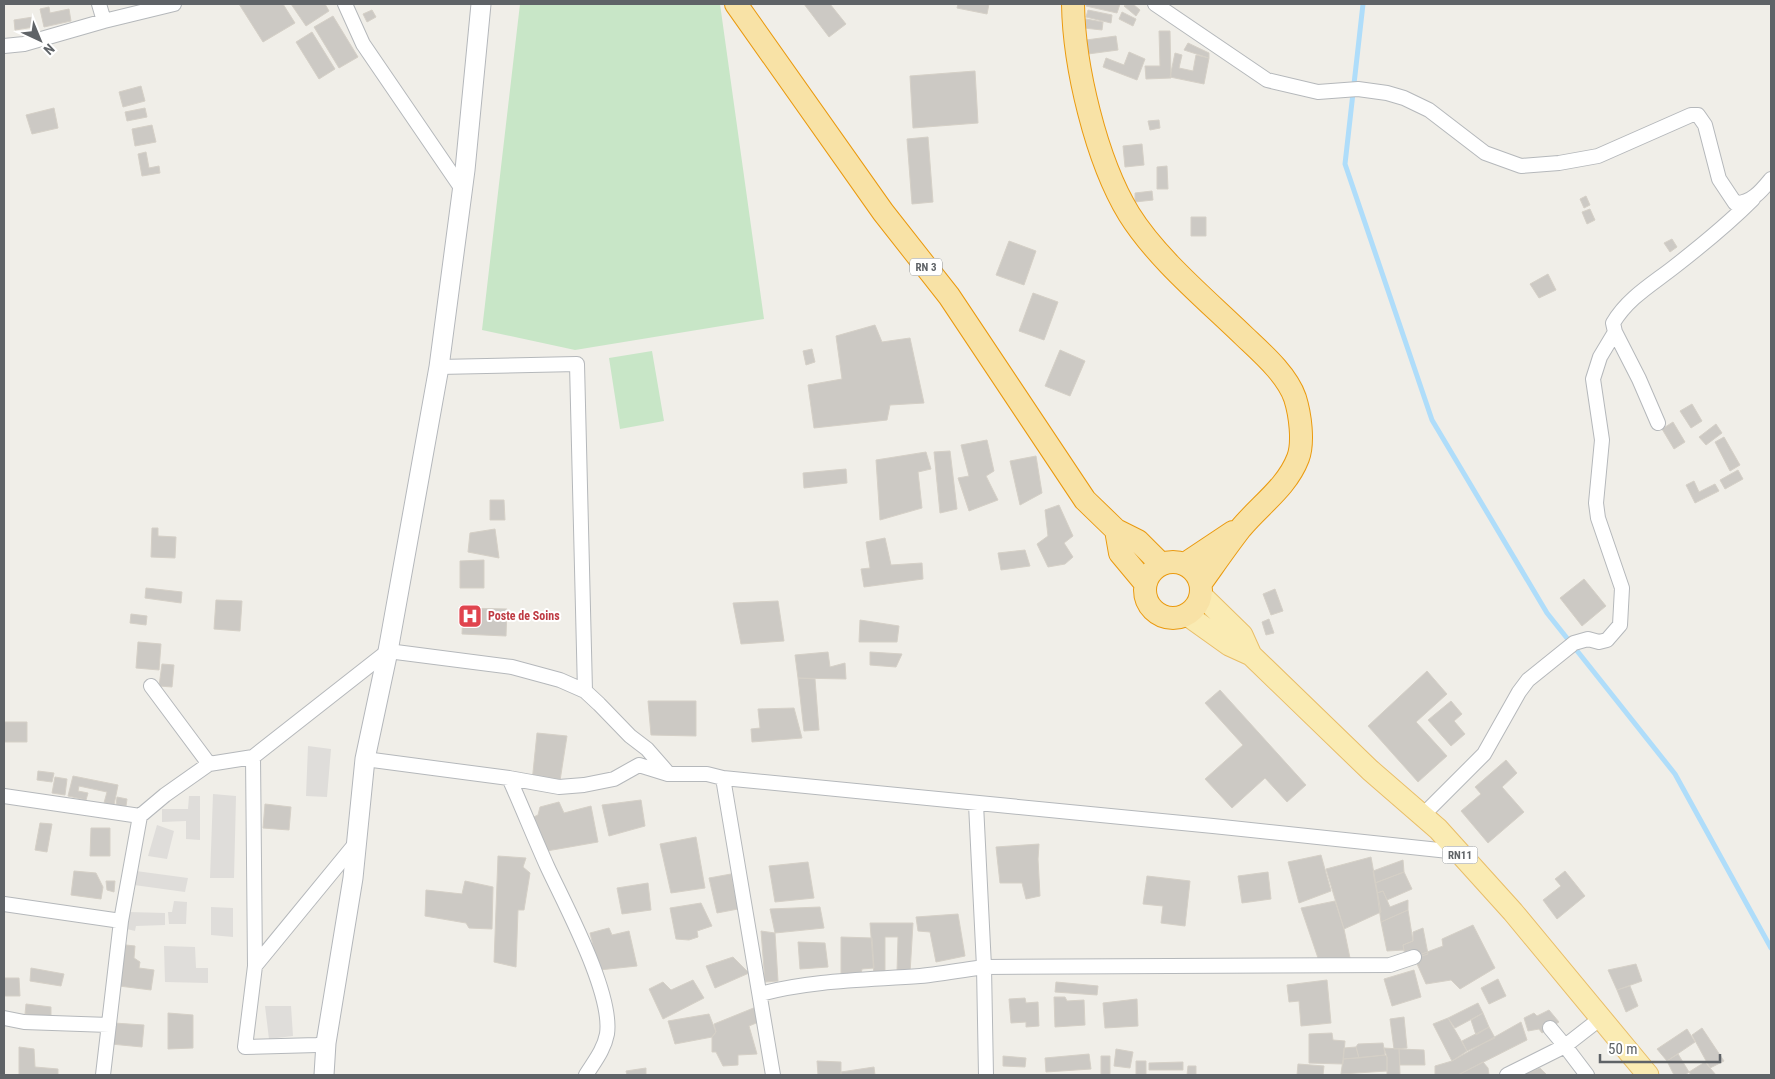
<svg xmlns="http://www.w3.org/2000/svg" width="1775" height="1079" font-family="'Roboto Condensed',sans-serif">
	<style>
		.industrial { fill: #dfddda }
		.green { fill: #c8e6c7 }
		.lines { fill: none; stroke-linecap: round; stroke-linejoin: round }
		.stream { stroke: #afddfa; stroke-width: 5 }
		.building { fill: #ccc9c4; stroke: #d5d0c7 }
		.minor-casing { stroke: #b5b8bb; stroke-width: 16 }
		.secondary-casing { stroke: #b4b7bb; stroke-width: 21 }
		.primary-casing { stroke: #e9be68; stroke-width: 23 }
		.trunk-casing { stroke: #ea9a0f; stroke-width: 24 }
		.minor { stroke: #fff; stroke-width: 14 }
		.secondary { stroke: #fff; stroke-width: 19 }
		.primary { stroke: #faebb3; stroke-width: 21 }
		.trunk { stroke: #f8e2a6; stroke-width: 22 }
		.labels { text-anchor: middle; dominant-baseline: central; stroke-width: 4; stroke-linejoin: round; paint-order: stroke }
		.shield { fill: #fff; stroke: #8f9295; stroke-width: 1 }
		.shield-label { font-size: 11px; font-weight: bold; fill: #5f6367 }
		.health-label { font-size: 12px; font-weight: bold; fill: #be3a42; stroke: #fff; text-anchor: start }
	</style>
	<rect width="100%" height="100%" fill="#f0eee8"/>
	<path class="industrial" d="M 308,746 L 331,749 L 327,797 L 306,796 Z
		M 213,794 L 236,796 L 234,878 L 210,878 Z
		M 189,796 L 200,796 L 200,840 L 186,839 L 186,821 L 162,822 L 162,809 L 188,809 Z
		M 157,825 L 174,831 L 167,859 L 148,856 Z
		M 136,871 L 188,878 L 185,892 L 134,885 Z
		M 174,901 L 187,902 L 186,924 L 169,924 L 168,912 L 172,912 Z
		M 211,907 L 233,908 L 233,937 L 211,935 Z
		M 129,912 L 165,913 L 165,925 L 136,926 L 135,931 L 127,929 Z
		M 164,946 L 195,947 L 196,968 L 208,968 L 208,983 L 165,982 Z
		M 265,1006 L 291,1006 L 293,1036 L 269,1039 Z"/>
	<path class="green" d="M 520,4 L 720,4 L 764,319 L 575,350 L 482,330 Z
		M 652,351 L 664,421 L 620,429 L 609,358 Z"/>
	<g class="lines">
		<path class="stream" d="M 1363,4 L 1345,164 L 1432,420 L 1547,613 L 1675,774 L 1771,948"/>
	</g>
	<path class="building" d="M 239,4 L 283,4 L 295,23 L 263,42 Z
		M 291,4 L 325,4 L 329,11 L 306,26 Z
		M 804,4 L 830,4 L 846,24 L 829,37 Z
		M 958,4 L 989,4 L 987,14 L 957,8 Z
		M 1087,4 L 1120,4 L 1117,13 L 1086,6 Z
		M 1127,4 L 1133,4 L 1140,10 L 1136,16 L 1124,6 Z
		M 49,7 L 50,13 L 69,9 L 71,21 L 44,27 L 40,9 Z
		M 372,10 L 376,17 L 367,22 L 363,14 Z
		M 1088,10 L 1112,15 L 1111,23 L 1086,17 Z
		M 1122,12 L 1136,19 L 1133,26 L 1119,19 Z
		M 333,16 L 358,57 L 339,68 L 314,27 Z
		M 33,17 L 34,27 L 15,30 L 14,20 Z
		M 1086,19 L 1103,22 L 1102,30 L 1084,28 Z
		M 1159,31 L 1170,31 L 1171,78 L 1146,79 L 1145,66 L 1160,66 Z
		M 312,32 L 335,69 L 319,79 L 296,42 Z
		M 1116,36 L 1118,50 L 1088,54 L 1086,40 Z
		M 1188,43 L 1209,53 L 1209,58 L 1184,50 Z
		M 1129,52 L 1145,59 L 1137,80 L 1103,67 L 1106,58 L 1124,65 Z
		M 1175,53 L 1182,55 L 1179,68 L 1193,71 L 1196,55 L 1209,58 L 1204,84 L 1170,77 Z
		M 975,71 L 978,123 L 913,128 L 910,76 Z
		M 141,86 L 145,101 L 123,107 L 119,92 Z
		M 54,108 L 58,128 L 32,134 L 26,115 Z
		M 145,108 L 147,117 L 127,121 L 125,112 Z
		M 1159,120 L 1160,128 L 1150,130 L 1148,121 Z
		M 152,125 L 156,142 L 135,146 L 132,129 Z
		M 928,137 L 933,202 L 912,204 L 907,139 Z
		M 1142,144 L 1144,165 L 1125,167 L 1123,146 Z
		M 146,152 L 149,168 L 159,166 L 160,173 L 142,176 L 138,154 Z
		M 1167,166 L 1168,189 L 1157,189 L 1157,167 Z
		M 1152,191 L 1153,200 L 1135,202 L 1135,193 Z
		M 1586,196 L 1590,205 L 1584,208 L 1580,199 Z
		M 1590,209 L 1595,220 L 1587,224 L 1582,212 Z
		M 1191,217 L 1206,217 L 1206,236 L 1191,236 Z
		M 1672,239 L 1677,247 L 1670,252 L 1664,243 Z
		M 1009,241 L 1036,251 L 1024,285 L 996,275 Z
		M 1548,274 L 1556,290 L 1539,298 L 1530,284 Z
		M 1033,293 L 1058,302 L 1044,340 L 1019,331 Z
		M 875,325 L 882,342 L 910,338 L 924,403 L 890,405 L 887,420 L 814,428 L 808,385 L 842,379 L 836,336 Z
		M 812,349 L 815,362 L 806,365 L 803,351 Z
		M 1060,350 L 1085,361 L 1070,396 L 1045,386 Z
		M 1692,404 L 1702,421 L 1691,428 L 1680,411 Z
		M 1673,422 L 1685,442 L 1674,449 L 1662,429 Z
		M 1716,424 L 1722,433 L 1706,445 L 1699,437 Z
		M 1724,437 L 1740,465 L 1730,471 L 1715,442 Z
		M 987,440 L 994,471 L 986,476 L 998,500 L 969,511 L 958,478 L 969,476 L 961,445 Z
		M 950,451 L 957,509 L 940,513 L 934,452 Z
		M 926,452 L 931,469 L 918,472 L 922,508 L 880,520 L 876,460 Z
		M 1036,456 L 1042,493 L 1020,505 L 1010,461 Z
		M 846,469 L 847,483 L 804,488 L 803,473 Z
		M 1738,470 L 1743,479 L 1725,489 L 1720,480 Z
		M 1694,481 L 1699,492 L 1715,484 L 1719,491 L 1695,503 L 1686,485 Z
		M 490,500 L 504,500 L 505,520 L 490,520 Z
		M 1059,505 L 1073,536 L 1064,543 L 1073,557 L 1065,564 L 1048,567 L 1037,544 L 1048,536 L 1045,510 Z
		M 152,528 L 158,528 L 158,536 L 176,537 L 175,558 L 151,557 Z
		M 495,529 L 499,558 L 468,552 L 470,533 Z
		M 885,538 L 891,565 L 922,563 L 923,579 L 864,587 L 861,569 L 870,568 L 866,542 Z
		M 1025,550 L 1030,566 L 1001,570 L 998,553 Z
		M 484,560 L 484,588 L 460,588 L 460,561 Z
		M 1584,579 L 1606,606 L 1582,626 L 1560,598 Z
		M 146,588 L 182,592 L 181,603 L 145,598 Z
		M 1275,589 L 1283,611 L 1271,615 L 1263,594 Z
		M 216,600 L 242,601 L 240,631 L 214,629 Z
		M 778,601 L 784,641 L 741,644 L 733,603 Z
		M 463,608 L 507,609 L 506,636 L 462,634 Z
		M 131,614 L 147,616 L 146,625 L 130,623 Z
		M 1269,619 L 1274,633 L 1266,635 L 1262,622 Z
		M 860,620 L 899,626 L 897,642 L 859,642 Z
		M 138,642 L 161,644 L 159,670 L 136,668 Z
		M 828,652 L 830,667 L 845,663 L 846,679 L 798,678 L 795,655 Z
		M 870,652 L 902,654 L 896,667 L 870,665 Z
		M 162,664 L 174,665 L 172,687 L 159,686 Z
		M 1427,671 L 1447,694 L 1416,722 L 1447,756 L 1418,782 L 1368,726 Z
		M 798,678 L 815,679 L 819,730 L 804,731 Z
		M 1220,690 L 1306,785 L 1287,802 L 1265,778 L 1232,808 L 1205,779 L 1243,745 L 1205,703 Z
		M 648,701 L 696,701 L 696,736 L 651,735 Z
		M 1451,701 L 1462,714 L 1454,721 L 1465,734 L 1451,746 L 1428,720 Z
		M 794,708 L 802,738 L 752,742 L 751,729 L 760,728 L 758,709 Z
		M 4,722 L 27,722 L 27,742 L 4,742 Z
		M 537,733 L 567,736 L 559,787 L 532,782 Z
		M 1506,760 L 1517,773 L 1502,787 L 1524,812 L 1488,843 L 1461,811 L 1481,794 L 1475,787 Z
		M 38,771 L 54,773 L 52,782 L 37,780 Z
		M 73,776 L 118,785 L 114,805 L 104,803 L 107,792 L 79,786 L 78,791 L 88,793 L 86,800 L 68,796 Z
		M 55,777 L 67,779 L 65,795 L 52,793 Z
		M 117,797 L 127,799 L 126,806 L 116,805 Z
		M 641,800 L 645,826 L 609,836 L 602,805 Z
		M 559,802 L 564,813 L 591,806 L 598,842 L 541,852 L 527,820 L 538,815 L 540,807 Z
		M 265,804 L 291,807 L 289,830 L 263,828 Z
		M 40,823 L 52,824 L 47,852 L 35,850 Z
		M 91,828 L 110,828 L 110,856 L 90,856 Z
		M 696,837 L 705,888 L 671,893 L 660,844 Z
		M 1039,844 L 1038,859 L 1040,896 L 1026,899 L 1022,883 L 1000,883 L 996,847 Z
		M 1321,855 L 1331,891 L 1299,903 L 1288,862 Z
		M 498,856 L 526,858 L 523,867 L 530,873 L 524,910 L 518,910 L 516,967 L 494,962 Z
		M 1371,857 L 1381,912 L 1344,929 L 1326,869 Z
		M 1403,860 L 1404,872 L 1375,883 L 1373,871 Z
		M 808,862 L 814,898 L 775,902 L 769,866 Z
		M 74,871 L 96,873 L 103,887 L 101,899 L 71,895 Z
		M 1565,871 L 1585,896 L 1557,919 L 1543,900 L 1561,886 L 1555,879 Z
		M 1268,872 L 1271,899 L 1242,903 L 1238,876 Z
		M 1404,872 L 1412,889 L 1387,900 L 1383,891 L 1377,893 L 1375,883 Z
		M 731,874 L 738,909 L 717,913 L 709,878 Z
		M 1147,876 L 1190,881 L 1185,926 L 1161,923 L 1163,906 L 1143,904 Z
		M 106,881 L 115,881 L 114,892 L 107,890 Z
		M 465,881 L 493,887 L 492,929 L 469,928 L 466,923 L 425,916 L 426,890 L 462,894 Z
		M 648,883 L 651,910 L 622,914 L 617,888 Z
		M 1383,891 L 1390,907 L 1408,900 L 1408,910 L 1381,922 L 1377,893 Z
		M 1335,901 L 1344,929 L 1350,958 L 1318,958 L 1301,908 Z
		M 701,903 L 712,926 L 697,931 L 698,937 L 689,940 L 676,939 L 670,908 Z
		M 820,907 L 824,928 L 775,933 L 770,909 Z
		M 1408,910 L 1413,941 L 1403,945 L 1404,950 L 1387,951 L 1381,922 Z
		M 958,914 L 965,956 L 936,962 L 930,932 L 918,931 L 916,917 Z
		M 870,923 L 913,923 L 910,973 L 897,972 L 898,937 L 885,937 L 885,974 L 874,975 Z
		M 1473,925 L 1495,968 L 1460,989 L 1451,980 L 1426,984 L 1414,957 L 1443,946 L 1442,939 Z
		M 609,928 L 612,935 L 629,931 L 637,966 L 599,970 L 590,933 Z
		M 1423,928 L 1428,954 L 1406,961 L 1403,945 L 1413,941 L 1413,932 Z
		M 761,931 L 775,933 L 778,981 L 765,982 Z
		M 841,937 L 872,938 L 874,968 L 862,969 L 861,974 L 841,976 Z
		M 798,942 L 825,943 L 828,967 L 800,969 Z
		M 126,945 L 135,946 L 134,958 L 140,962 L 139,968 L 154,970 L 151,990 L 119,986 Z
		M 733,957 L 749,973 L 715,988 L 706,966 Z
		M 1636,964 L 1642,981 L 1617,990 L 1608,970 Z
		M 31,968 L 64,974 L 61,986 L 30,981 Z
		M 1414,970 L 1421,997 L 1392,1006 L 1384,979 Z
		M 4,978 L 19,978 L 20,996 L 4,996 Z
		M 1498,979 L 1506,996 L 1489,1004 L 1481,988 Z
		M 693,980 L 704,998 L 663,1019 L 649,989 L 663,982 L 671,990 Z
		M 1327,980 L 1331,1023 L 1301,1026 L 1299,1001 L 1289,1002 L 1287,985 Z
		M 1056,982 L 1098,986 L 1097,995 L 1055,992 Z
		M 1630,986 L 1638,1006 L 1626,1012 L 1617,990 Z
		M 1054,997 L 1065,997 L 1067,1001 L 1084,1000 L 1085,1025 L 1055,1027 Z
		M 1025,998 L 1026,1003 L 1038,1002 L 1039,1026 L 1026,1027 L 1026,1022 L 1011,1023 L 1009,999 Z
		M 1137,999 L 1138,1026 L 1105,1028 L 1103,1003 Z
		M 1478,1003 L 1483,1013 L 1455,1028 L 1448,1018 Z
		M 26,1004 L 51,1007 L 51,1017 L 25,1014 Z
		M 756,1007 L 761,1021 L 749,1026 L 757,1054 L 738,1055 L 738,1065 L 723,1066 L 716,1052 L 712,1052 L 712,1037 L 716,1032 L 714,1024 Z
		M 1549,1010 L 1559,1022 L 1542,1033 L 1539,1029 L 1528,1031 L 1524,1018 L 1534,1013 L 1537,1016 Z
		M 168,1013 L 193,1015 L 193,1048 L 168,1049 Z
		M 1483,1013 L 1489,1027 L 1476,1035 L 1471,1020 Z
		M 709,1014 L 716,1032 L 712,1037 L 675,1044 L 668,1021 Z
		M 1404,1017 L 1407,1048 L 1394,1049 L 1390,1019 Z
		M 1448,1018 L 1467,1051 L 1452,1061 L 1433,1024 Z
		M 1521,1022 L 1527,1040 L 1458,1075 L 1435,1075 L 1435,1066 L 1452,1061 Z
		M 114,1023 L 144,1025 L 142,1047 L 111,1044 Z
		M 1489,1027 L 1495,1038 L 1467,1051 L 1462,1041 Z
		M 1702,1028 L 1724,1061 L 1710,1068 L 1692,1035 Z
		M 1687,1029 L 1695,1042 L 1667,1061 L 1657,1049 Z
		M 1332,1033 L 1333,1040 L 1345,1041 L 1343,1064 L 1309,1063 L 1309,1034 Z
		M 1383,1043 L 1385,1055 L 1359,1058 L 1356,1047 L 1358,1044 Z
		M 19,1047 L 34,1049 L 35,1067 L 58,1069 L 58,1075 L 19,1075 Z
		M 1356,1047 L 1359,1058 L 1343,1059 L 1344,1048 Z
		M 1384,1048 L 1399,1049 L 1400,1075 L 1387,1075 L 1387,1057 Z
		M 1116,1049 L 1133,1052 L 1130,1068 L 1114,1066 Z
		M 1399,1049 L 1424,1050 L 1425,1065 L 1400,1065 Z
		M 1089,1054 L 1091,1069 L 1046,1072 L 1045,1058 Z
		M 1678,1054 L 1689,1072 L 1685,1075 L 1674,1075 L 1667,1061 Z
		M 1385,1055 L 1387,1057 L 1387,1071 L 1341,1074 L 1343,1059 Z
		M 1003,1056 L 1026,1058 L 1025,1067 L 1003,1066 Z
		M 1101,1056 L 1110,1056 L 1110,1075 L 1101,1075 Z
		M 817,1061 L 841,1062 L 841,1075 L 818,1075 Z
		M 1136,1061 L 1146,1061 L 1146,1075 L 1136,1075 Z
		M 1183,1062 L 1183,1070 L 1149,1070 L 1149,1063 Z
		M 1483,1062 L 1488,1068 L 1489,1075 L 1458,1075 Z
		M 1705,1062 L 1716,1075 L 1691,1075 L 1689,1072 Z
		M 1298,1064 L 1324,1066 L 1323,1075 L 1297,1075 Z
		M 1188,1066 L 1196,1066 L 1196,1075 L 1187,1075 Z
		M 874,1067 L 875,1075 L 841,1075 L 841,1072 Z
		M 646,1068 L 646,1075 L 627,1075 L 626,1071 Z
		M 1540,1068 L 1547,1075 L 1523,1075 Z"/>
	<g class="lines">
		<g class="minor-casing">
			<path id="minor" d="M 99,4 L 104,21
				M 345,4 L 363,44 L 462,189
				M 1155,4 L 1267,80 L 1318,92 L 1358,89 L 1387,93 L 1404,98 L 1429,110 L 1485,153 L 1521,166 L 1559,163 L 1598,156 L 1691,115 L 1698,115 L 1705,125 L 1719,179 L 1735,203 C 1751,204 1762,190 1771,179
				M 4,46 L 24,44 L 104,21 L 174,4
				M 1615,332 L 1639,379 L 1658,423
				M 439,367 L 577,364 L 585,691
				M 151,686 L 209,764
				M 253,757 L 255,966
				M 365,759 L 509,778 L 559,787 L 584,785 L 614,779 L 639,765 L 668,774 L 707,774 L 723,778 L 1213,826 L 1458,852
				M 509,778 C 522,807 534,837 547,866 C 565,905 613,993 607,1034 C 604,1050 594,1062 586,1075
				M 723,778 L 773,1075
				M 4,796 L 140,816 L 165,795 L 209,764 L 253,757 L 388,651 L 512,667 L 560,680 L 585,691 L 599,704 L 630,736 L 647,749 L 668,773
				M 976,804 L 984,967 L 986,1075
				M 1423,815 L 1484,754 L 1519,692 L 1528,680 L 1574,643 L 1588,639 L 1599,642 L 1607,640 L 1620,625 L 1622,588 L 1598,518 L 1596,503 L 1602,440 L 1593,379 L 1600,357 L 1615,332 L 1613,323 C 1628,298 1651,285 1674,267 C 1701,246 1729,223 1753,199
				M 4,904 L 121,921
				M 760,994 C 812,980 866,980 920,976 C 941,974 963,970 984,967 L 1390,965 L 1414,957
				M 4,1018 L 24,1022 L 109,1025
				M 326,1043 L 317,1045 L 245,1047 L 255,966 L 356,843
				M 103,1075 L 121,921 L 140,816
				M 1507,1075 L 1565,1046 L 1550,1028
				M 1587,1075 L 1565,1046 L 1601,1018"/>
		</g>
		<g class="secondary-casing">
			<path id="secondary" d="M 324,1075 L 326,1043 L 353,878 L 365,759 L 388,651 L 439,367 L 465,170 L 481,4"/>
		</g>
		<g class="primary-casing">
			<path id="primary" d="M 1201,595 L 1242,635 L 1251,655
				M 1187,615 L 1229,645 L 1251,655 L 1370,770 L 1438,829 L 1513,912 L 1648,1075"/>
		</g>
		<g class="trunk-casing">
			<path id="trunk" d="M 736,4 L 883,212 L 949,296 L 1085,500 L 1116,530 L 1138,541 L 1161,564
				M 1073,4 C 1074,66 1096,160 1129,214 C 1157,259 1207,300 1245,337 C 1263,354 1287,375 1295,398 C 1300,414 1304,442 1298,458 C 1287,487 1260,505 1241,528 C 1227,546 1214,565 1201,583
				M 1116,530 L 1120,553 L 1145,583
				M1145 590a28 28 0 1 1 56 0a28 28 0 1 1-56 0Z
				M 1185,564 L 1233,532"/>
		</g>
		<use href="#minor" class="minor"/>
		<use href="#secondary" class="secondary"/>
		<use href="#primary" class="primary"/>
		<use href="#trunk" class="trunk"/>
	</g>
	<defs>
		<g id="hospital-square" transform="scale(1.25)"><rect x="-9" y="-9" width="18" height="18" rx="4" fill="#e0444e" stroke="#fff"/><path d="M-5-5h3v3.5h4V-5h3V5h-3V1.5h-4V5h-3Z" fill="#fff"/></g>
	</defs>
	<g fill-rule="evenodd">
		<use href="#hospital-square" x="470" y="616"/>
	</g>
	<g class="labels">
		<g class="shield">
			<rect x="910" y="258.5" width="32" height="17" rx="4"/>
			<rect x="1442.5" y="846.5" width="35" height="17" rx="4"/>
		</g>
		<g class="shield-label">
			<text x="926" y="267">RN 3</text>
			<text x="1460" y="855">RN11</text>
		</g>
		<g class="health-label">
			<text x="488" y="616">Poste de Soins</text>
		</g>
	</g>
	<rect width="1775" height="1079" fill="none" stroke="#5f6367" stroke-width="10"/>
	<g transform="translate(40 40) rotate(136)" stroke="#ffffff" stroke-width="4" paint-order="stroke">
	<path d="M0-4L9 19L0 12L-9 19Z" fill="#5f6367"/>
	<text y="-8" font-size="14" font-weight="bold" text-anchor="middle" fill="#5f6367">N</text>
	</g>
	<path d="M1600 1054v8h120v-8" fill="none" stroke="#5f6367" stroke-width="2.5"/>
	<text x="1608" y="1054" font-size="15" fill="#5f6367" stroke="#ffffff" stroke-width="4" paint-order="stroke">50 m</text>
</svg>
